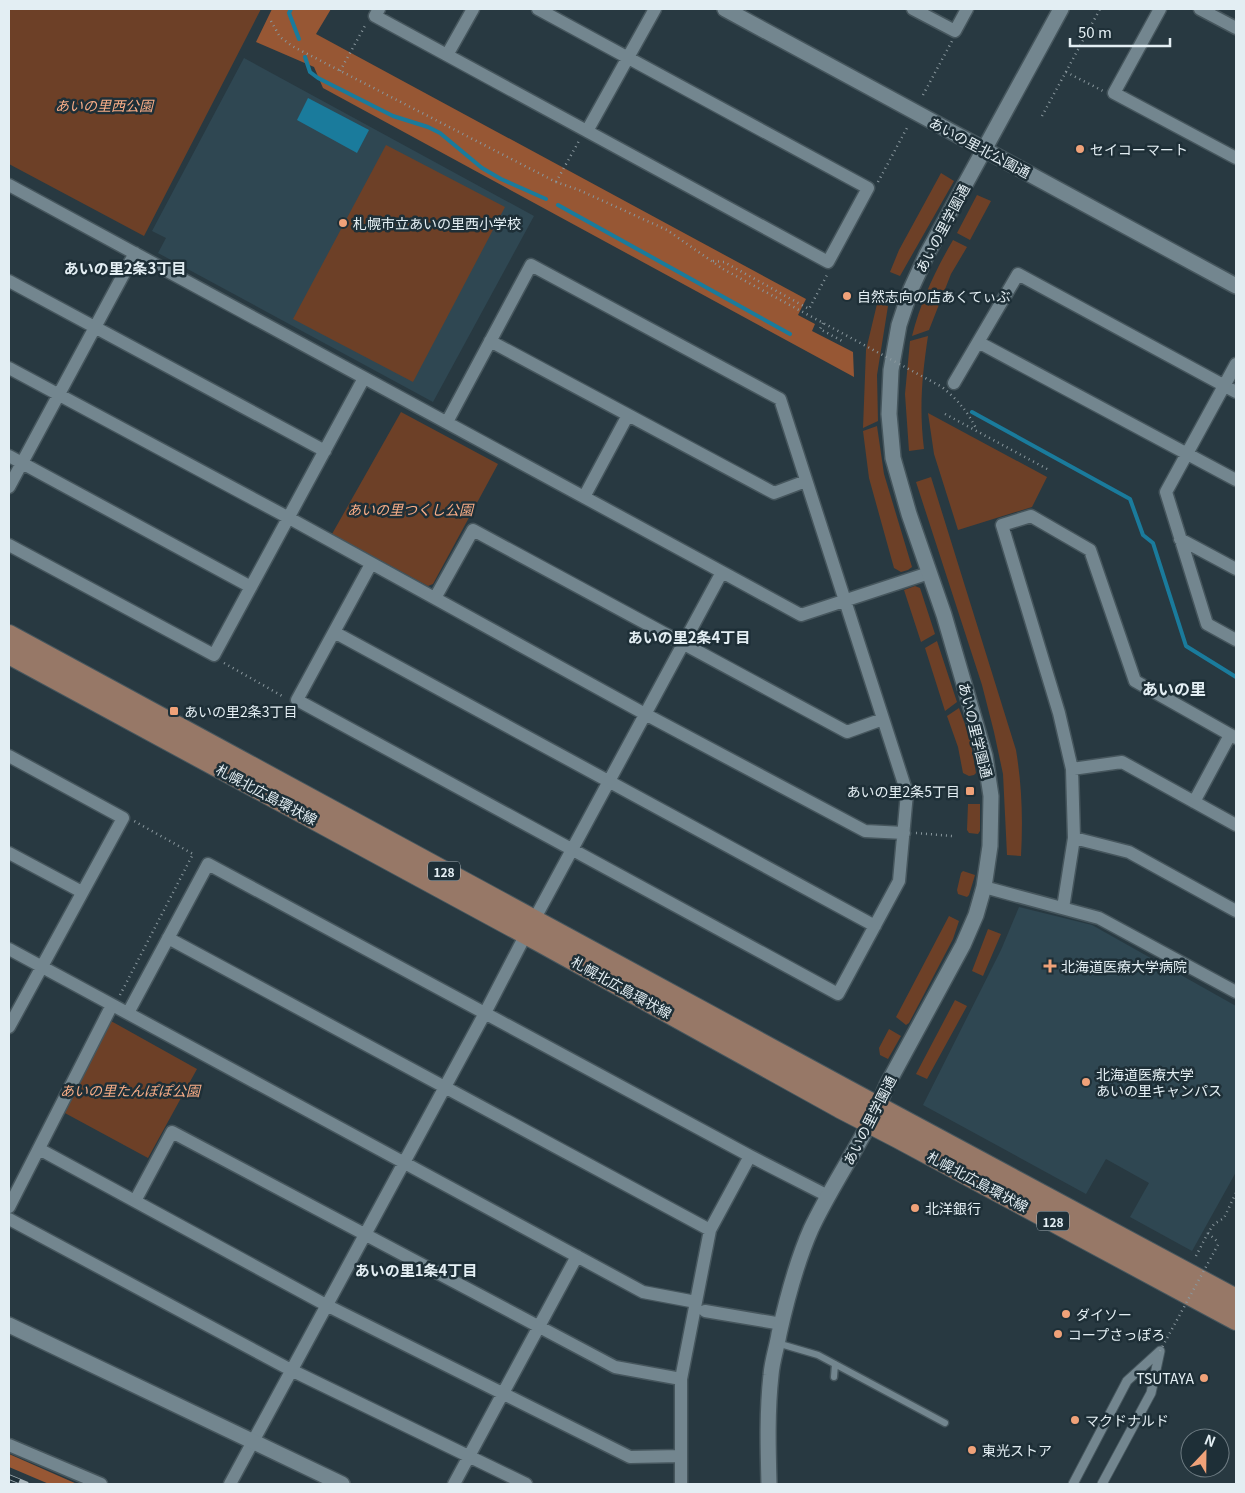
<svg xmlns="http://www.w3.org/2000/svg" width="1245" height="1493" font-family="Georgia,'Noto Sans JP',serif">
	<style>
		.built { fill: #2f4752 }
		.green { fill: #6d4027 }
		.forest { fill: #975734 }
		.water { fill: #1a7b9c }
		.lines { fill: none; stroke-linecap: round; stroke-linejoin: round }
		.stream { stroke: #1a7b9c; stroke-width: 4 }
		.service-casing { stroke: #46565d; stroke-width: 9 }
		.pedestrian-casing { stroke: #46565d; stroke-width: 11 }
		.minor-casing { stroke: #46565d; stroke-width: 15 }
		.tertiary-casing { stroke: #46565d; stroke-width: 18 }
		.primary-casing { stroke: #46565d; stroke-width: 22 }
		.path { stroke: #8a989e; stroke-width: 2.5; stroke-dasharray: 1 4; stroke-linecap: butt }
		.service { stroke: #73868f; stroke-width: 6 }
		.pedestrian { stroke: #73868f; stroke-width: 9 }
		.minor { stroke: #73868f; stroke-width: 12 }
		.tertiary { stroke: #73868f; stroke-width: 15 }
		.primary { stroke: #977867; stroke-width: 20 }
		.rail-casing { stroke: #a7b4ba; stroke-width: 5.5 }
		.rail { stroke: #1e2f37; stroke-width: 4; stroke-dasharray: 11; stroke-linecap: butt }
		.path-bridge { stroke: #8a989e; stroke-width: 2.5; stroke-dasharray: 1 4; stroke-linecap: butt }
		.poi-dot { fill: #f0a279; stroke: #1e2f37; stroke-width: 2 }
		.labels { text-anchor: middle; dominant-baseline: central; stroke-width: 5; stroke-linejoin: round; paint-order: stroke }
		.shield { fill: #1e2f37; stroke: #a8b5bb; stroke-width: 1 }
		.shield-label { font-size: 12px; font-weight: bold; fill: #e3eef3 }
		.park-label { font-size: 14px; font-style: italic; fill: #f8ad87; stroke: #1e2f37 }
		.street-label { font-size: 14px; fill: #e3eef3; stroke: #1e2f37 }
		.poi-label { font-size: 14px; fill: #e3eef3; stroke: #1e2f37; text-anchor: start }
		.neighbourhood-label { font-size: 15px; font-weight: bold; fill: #e3eef3; stroke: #1e2f37 }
		.quarter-label { font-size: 16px; font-weight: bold; fill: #e3eef3; stroke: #1e2f37 }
	</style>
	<rect width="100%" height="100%" fill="#283941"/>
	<path class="built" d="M 244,58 L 534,216 L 433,402 L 158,253 L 166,238 L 152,231 Z
		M 1019,907 L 1092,925 L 1236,1006 L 1236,1172 L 1192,1251 L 1130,1217 L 1149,1183 L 1106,1159 L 1086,1194 L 923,1105 L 1001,950 Z"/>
	<path class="green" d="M 9,9 L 261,9 L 144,236 L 9,164 Z
		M 386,145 L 505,207 L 413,382 L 293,319 Z
		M 941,173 L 954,181 L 900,276 L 890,272 L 899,250 Z
		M 977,195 L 991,201 L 970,240 L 957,233 Z
		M 953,240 L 967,247 L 951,274 L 929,330 L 912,336 C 921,301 935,271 953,240 Z
		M 877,304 L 888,306 L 877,375 L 878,421 L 863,428 L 866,350 Z
		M 928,336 C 922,376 919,408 924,449 L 909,451 L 905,394 L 910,341 Z
		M 401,412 L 498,464 L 433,584 L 428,586 L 332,534 Z
		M 928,413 L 1047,477 L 1032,507 L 958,530 L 934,454 Z
		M 877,426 L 884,474 L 912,567 L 908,570 L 901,572 L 894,568 L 869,478 L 863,431 Z
		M 931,477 L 1016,750 C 1022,786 1023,819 1021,856 L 1007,855 L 1003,774 L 994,732 L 982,685 L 916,482 Z
		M 915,586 L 920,588 L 935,634 L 921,642 L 904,590 Z
		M 937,641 L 957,702 L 945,711 L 925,648 Z
		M 959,708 L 970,738 L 976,773 L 974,775 L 969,776 L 963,773 L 958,747 L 947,716 Z
		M 968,804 L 980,804 L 980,831 L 978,834 L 969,833 L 967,830 Z
		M 963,871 L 975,875 L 969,895 L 967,897 L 958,894 L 957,890 L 961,873 Z
		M 949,916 L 959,921 L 953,939 L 909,1023 L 906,1025 L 896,1017 Z
		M 988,929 L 1001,934 L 983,976 L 972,971 Z
		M 955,1000 L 967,1006 L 927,1079 L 916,1074 Z
		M 111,1021 L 197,1069 L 148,1158 L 63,1112 Z
		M 889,1029 L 901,1036 L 888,1059 L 880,1055 L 879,1048 Z"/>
	<path class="forest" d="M 272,9 L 331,9 L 316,34 L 806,299 L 798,315 L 815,324 L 812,331 L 853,352 L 854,377 L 323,88 L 314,67 L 256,42 Z
		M 9,1454 L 77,1484 L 49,1484 L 9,1467 Z"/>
	<path class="water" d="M 308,98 L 369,130 L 357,153 L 297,120 Z"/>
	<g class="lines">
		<path class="stream" d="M 291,9 L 289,13 L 299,39
			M 305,57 L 310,72 L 318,78 L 393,116 L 428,127 L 440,133 L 482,168 L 501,179 L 546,199
			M 558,205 L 790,334
			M 972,412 L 1130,499 L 1143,535 L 1153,543 L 1186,646 L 1236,677"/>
		<g class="service-casing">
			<path id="service" d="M 777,1343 L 818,1355 L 945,1423
				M 834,1377 L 835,1364"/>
		</g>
		<g class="pedestrian-casing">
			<path id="pedestrian" d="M 1073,1484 L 1127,1381 L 1160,1351
				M 1102,1484 L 1151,1393 L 1160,1351"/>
		</g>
		<g class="minor-casing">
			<path id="minor" d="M 379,9 L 375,16 L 828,262 L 868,188 L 538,9
				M 913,9 L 955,31 L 967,9
				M 1160,9 L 1114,93 L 1236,158
				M 1200,9 L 1236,28
				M 447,55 L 473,9
				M 587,131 L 655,9
				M 9,185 L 722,572 L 534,920
				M 9,281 L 325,451
				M 490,341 L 774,493 L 806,481
				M 978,342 L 1236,480
				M 1236,364 L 1166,492 L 1207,624 L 1236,640
				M 9,368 L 289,518 L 645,714 L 865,831 L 904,833
				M 954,383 L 1018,274 L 1236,392
				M 9,456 L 251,587
				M 9,487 L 135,253
				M 584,497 L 628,415
				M 1180,539 L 1236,569
				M 9,545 L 214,655 L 364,378
				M 371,564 L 297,700 L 838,994 L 899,881 L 907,793 L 780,399 L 531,265 L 447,422
				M 722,572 L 801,615 L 929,573
				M 435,598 L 473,530 L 847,732 L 883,719
				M 334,632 L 875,926
				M 9,756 L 123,818 L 9,1027
				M 1072,769 L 1122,762 L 1236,825
				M 1194,802 L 1230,735
				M 1074,838 L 1129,852 L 1236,911
				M 9,853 L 82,892
				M 984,887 L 1099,918 L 1236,992
				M 1063,908 L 1074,838 L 1072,769 L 1059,713 L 1002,525 L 1031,516 L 1090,550 L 1135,681 L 1236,738
				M 168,938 L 710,1230
				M 9,949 L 643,1292 L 696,1302
				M 128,1013 L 208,864 L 750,1156 L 710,1230 L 681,1379 L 681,1484
				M 39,1149 L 326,1305 L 630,1457 L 681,1456
				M 750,1156 L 828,1196
				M 135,1201 L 172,1132 L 615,1367 L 681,1379
				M 9,1207 L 112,1005
				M 9,1219 L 291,1370 L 526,1484
				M 705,1311 L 782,1324
				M 9,1445 L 101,1484
				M 230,1484 L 485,1013 L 526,934
				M 454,1484 L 577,1256"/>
		</g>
		<g class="tertiary-casing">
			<path id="tertiary" d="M 725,9 L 1236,286
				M 9,1325 L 342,1484
				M 769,1484 C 768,1448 767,1411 771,1375 C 772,1361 777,1347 779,1334 C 787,1298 796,1263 811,1229 C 834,1180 867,1136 887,1085 L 963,945 L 976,915 L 984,887 L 990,846 L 991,796 L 985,756 L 944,615 L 909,514 L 893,458 L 889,414 L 891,370 L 899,325 L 911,289 L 927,254 L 1061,9"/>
		</g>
		<g class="primary-casing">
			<path id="primary" d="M 9,635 L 849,1091 L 1236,1299
				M 9,654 L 544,944 L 840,1108 L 898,1138 L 1236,1320"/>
		</g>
		<path class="path" d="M 271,21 L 280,37 L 292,46 L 556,182 L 579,190 L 667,230 L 723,269
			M 340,71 L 366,24
			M 1066,72 L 1103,91
			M 923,95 L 952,41
			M 1042,116 L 1100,9
			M 556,182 L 579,141
			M 878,182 L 908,126
			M 713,261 L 724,262 L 809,309 L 827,275
			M 823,323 L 820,329 L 844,342
			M 945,414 L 1049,470
			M 224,663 L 284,697
			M 916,833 L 952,836
			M 120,995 L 193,854 L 134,821
			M 1208,1233 L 1219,1243
			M 1196,1256 L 1208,1233 L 1214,1224 L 1224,1218 L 1236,1193"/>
		<use href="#service" class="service"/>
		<use href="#pedestrian" class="pedestrian"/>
		<use href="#minor" class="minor"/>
		<use href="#tertiary" class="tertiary"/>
		<use href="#primary" class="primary"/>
		<g class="rail-casing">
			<path id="rail" d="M 9,1477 L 26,1484"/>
		</g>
		<use href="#rail" class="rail"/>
		<path class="path-bridge" d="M 723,269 L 942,387 C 959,401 967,411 977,430
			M 1160,1351 L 1219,1243"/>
	</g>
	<g class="poi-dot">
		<circle cx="1080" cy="149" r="5"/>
		<circle cx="343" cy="223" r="5"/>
		<circle cx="847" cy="296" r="5"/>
		<rect x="169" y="706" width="10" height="10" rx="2.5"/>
		<rect x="965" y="786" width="10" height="10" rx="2.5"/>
		<path d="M1047.5 958.5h5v5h5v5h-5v5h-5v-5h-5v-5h5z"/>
		<circle cx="1086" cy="1082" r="5"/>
		<circle cx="915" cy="1208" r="5"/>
		<circle cx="1066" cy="1314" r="5"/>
		<circle cx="1058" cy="1334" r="5"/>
		<circle cx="1204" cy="1378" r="5"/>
		<circle cx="1075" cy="1420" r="5"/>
		<circle cx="972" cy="1450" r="5"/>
	</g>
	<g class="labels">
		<g class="shield">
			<rect x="428" y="861.5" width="32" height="19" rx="4"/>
			<rect x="1037" y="1211.5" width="32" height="19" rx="4"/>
		</g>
		<g class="shield-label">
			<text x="444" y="871">128</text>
			<text x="1053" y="1221">128</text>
		</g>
		<g class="park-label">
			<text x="104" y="105">あいの里西公園</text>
			<text x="410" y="509">あいの里つくし公園</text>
			<text x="130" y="1090">あいの里たんぽぽ公園</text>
		</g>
		<g class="street-label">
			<text transform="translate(980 147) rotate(28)">あいの里北公園通</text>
			<text transform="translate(942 228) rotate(-62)">あいの里学園通</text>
			<text transform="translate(976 730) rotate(76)">あいの里学園通</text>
			<text transform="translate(267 794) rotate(28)">札幌北広島環状線</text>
			<text transform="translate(622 987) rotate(29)">札幌北広島環状線</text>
			<text transform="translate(869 1120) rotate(-63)">あいの里学園通</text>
			<text transform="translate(978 1181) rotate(28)">札幌北広島環状線</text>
		</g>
		<g class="poi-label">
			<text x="1090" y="149">セイコーマート</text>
			<text x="353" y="223">札幌市立あいの里西小学校</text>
			<text x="857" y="296">自然志向の店あくてぃぶ</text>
			<text x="184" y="711">あいの里2条3丁目</text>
			<text x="960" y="791" text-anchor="end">あいの里2条5丁目</text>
			<text x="1061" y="966">北海道医療大学病院</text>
			<text x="1096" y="1074">北海道医療大学<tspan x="1096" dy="16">あいの里キャンパス</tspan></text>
			<text x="925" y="1208">北洋銀行</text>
			<text x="1076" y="1314">ダイソー</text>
			<text x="1068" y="1334">コープさっぽろ</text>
			<text x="1194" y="1378" text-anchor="end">TSUTAYA</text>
			<text x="1085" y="1420">マクドナルド</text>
			<text x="982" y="1450">東光ストア</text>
		</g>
		<g class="neighbourhood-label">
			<text x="125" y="267">あいの里2条3丁目</text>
			<text x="689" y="636">あいの里2条4丁目</text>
			<text x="416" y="1269">あいの里1条4丁目</text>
		</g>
		<g class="quarter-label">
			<text x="1174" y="688">あいの里</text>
		</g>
	</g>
	<rect width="1245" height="1493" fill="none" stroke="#e3eef3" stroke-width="20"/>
	<g transform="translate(1205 1453) rotate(22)"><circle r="24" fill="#1e2f37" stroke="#6d7b82"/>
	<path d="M0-4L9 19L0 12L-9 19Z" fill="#f0a279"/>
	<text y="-8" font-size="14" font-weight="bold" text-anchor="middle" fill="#e3eef3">N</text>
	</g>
	<path d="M1070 38v8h100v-8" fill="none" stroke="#e3eef3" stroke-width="2.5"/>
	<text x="1078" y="38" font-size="15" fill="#e3eef3" stroke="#1e2f37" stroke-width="4" paint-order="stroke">50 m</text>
</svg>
